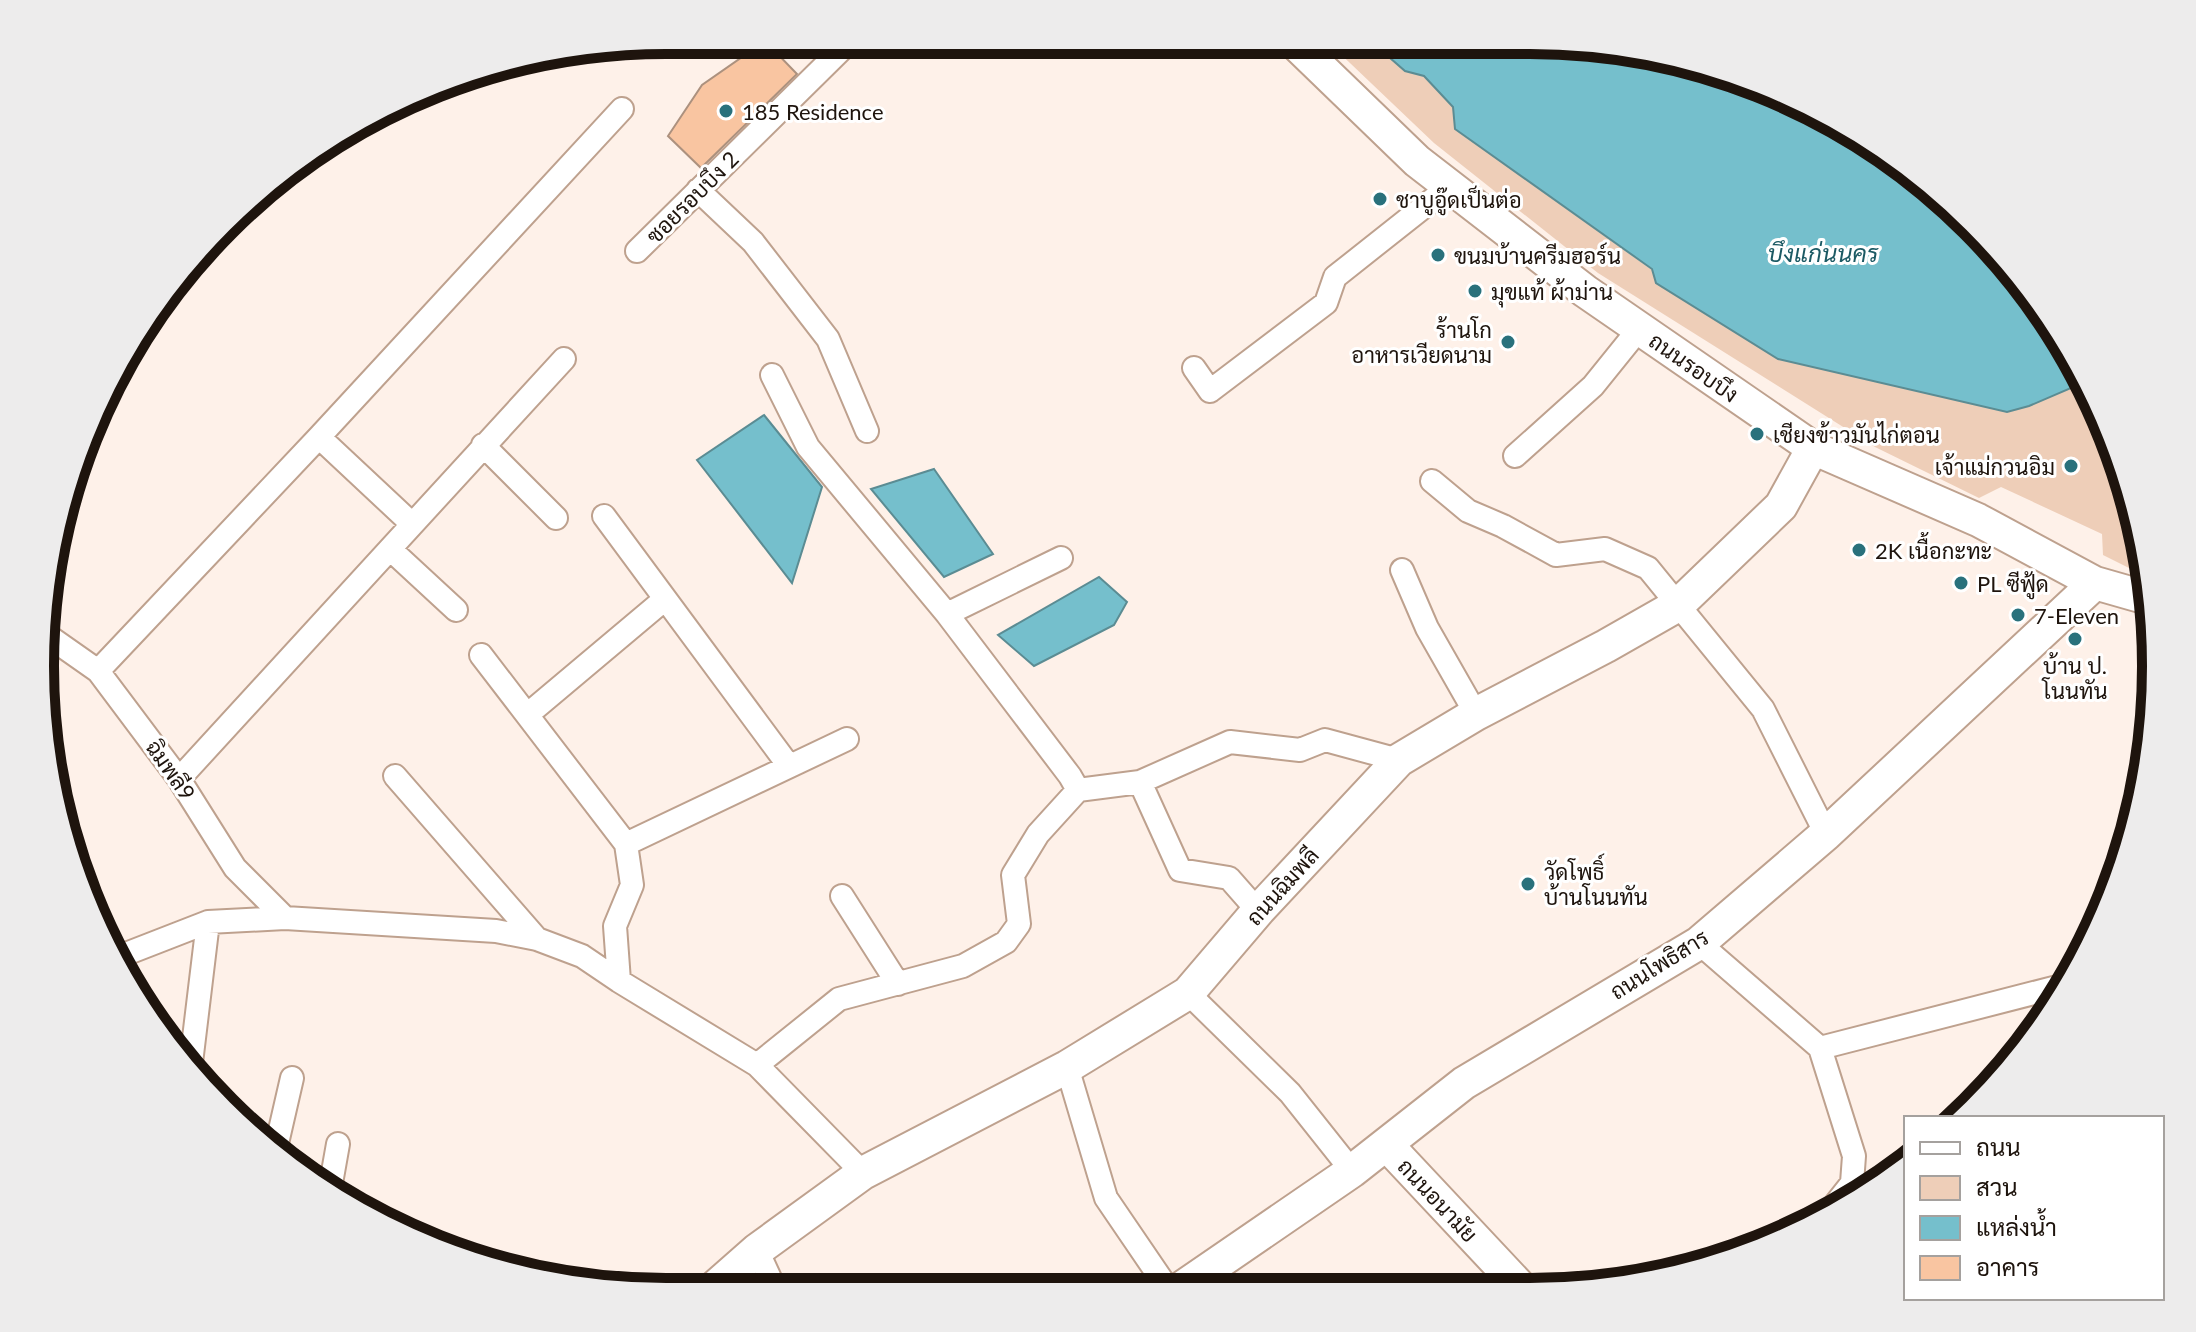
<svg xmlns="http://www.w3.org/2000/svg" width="2196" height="1332" font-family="Lato,Sarabun,sans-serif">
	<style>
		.green { fill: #eeceb8 }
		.water { fill: #75bfcc; stroke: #5b8c93; stroke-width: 2 }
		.building { fill: #f9c5a1; stroke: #ac917e; stroke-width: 2 }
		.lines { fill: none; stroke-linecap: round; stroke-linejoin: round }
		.street-casing { stroke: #bea18e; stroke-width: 26 }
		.secondary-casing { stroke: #bea18e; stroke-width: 36 }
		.street { stroke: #fff; stroke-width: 22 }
		.secondary { stroke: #fff; stroke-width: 32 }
		.poi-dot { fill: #29717c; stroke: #fff; stroke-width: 3 }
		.labels { text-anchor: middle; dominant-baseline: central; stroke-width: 6; stroke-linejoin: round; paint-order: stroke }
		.poi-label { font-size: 22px; fill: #1e140d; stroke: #fff; text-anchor: start }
		.street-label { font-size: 22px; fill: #1e140d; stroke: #fff }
		.water-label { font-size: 24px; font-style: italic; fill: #1c5a64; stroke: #fff }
		.rim { fill: none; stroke: #1e140d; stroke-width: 10 }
	</style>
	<rect width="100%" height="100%" fill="#fef1e9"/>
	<path class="green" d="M 1330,44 L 1374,44 L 1405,71 L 1424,76 L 1453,107 L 1455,129 L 1652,270 L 1656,283 L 2007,412 L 2029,406 L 2085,382 L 2123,464 L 2148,574 L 2129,568 L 2103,555 L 2102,534 L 2001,487 L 1979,498 L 1875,447 L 1598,273 L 1434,143 Z"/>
	<path class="water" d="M 1374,44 L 1611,45 L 1769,87 L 1911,169 L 2000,253 L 2072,353 L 2085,382 L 2029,406 L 2007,412 L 1778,359 L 1656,283 L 1652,269 L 1455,129 L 1453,107 L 1424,76 L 1405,71 Z
		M 764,415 L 822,487 L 792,583 L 697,460 Z
		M 934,469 L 993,554 L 944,577 L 871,489 Z
		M 1099,577 L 1127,602 L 1114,625 L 1034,666 L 998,635 Z"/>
	<path class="building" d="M 765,41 L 797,74 L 701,168 L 668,136 L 702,85 Z"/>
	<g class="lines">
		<g class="street-casing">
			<path id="street" d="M 698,190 L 753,242 L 828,339 L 867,431
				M 637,251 L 850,41
				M 1194,368 L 1210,391 L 1326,303 L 1335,277 L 1450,186
				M 772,375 L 808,447 L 947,614 L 1070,776 L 1078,790
				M 319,437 L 412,524
				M 483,445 L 556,518
				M 1515,456 L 1593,386 L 1639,329
				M 1432,481 L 1468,511 L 1503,526 L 1556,555 L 1605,549 L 1648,568 L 1763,709 L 1826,834
				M 604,516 L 789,766
				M 390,549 L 456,610
				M 1402,570 L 1427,628 L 1476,714
				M 947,614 L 1061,558
				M 45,636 L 51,638 L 98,671 L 179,779 L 235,868 L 285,918
				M 481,655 L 626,844 L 632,885 L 615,926 L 619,981
				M 98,671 L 319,437 L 622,109
				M 527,715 L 665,599
				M 395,776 L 537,939
				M 179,779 L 564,359
				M 1140,782 L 1180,870 L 1229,878 L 1258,911
				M 626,844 L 847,739
				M 842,896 L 898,984
				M 1699,943 L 1820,1048
				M 118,957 L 208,922 L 285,918 L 496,931 L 537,939 L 582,956 L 619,981 L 757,1065 L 863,1173
				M 1188,993 L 1290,1093 L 1352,1171
				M 1820,1048 L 2065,985
				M 1820,1048 L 1854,1156 L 1852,1183 L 1826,1216
				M 191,1063 L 208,922
				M 757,1065 L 839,999 L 963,966 L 1006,942 L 1019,924 L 1013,875 L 1038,834 L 1078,790 L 1140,782 L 1230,742 L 1300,750 L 1325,740 L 1399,760
				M 1067,1067 L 1106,1198 L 1168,1289
				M 275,1152 L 292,1078
				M 330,1189 L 338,1144
				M 757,1250 L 774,1287"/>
		</g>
		<g class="secondary-casing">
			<path id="secondary" d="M 1296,44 L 1417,161 L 1585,291 L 1813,448 L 1978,520 L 2095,583 L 2151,599
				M 1387,1145 L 1523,1290
				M 715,1287 L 757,1250 L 863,1173 L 1067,1067 L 1188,993 L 1258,911 L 1399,760 L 1476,714 L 1606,646 L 1678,605 L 1781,506 L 1813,448
				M 1180,1289 L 1352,1171 L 1464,1083 L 1699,943 L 1826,834 L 2095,583"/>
		</g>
		<use href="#street" class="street"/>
		<use href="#secondary" class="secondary"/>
	</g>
	<g class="poi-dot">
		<circle cx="726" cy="111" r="8"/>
		<circle cx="1380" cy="199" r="8"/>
		<circle cx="1438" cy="255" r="8"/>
		<circle cx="1475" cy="291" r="8"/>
		<circle cx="1508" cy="342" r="8"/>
		<circle cx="1757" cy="434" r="8"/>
		<circle cx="2071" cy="466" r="8"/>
		<circle cx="1859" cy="550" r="8"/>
		<circle cx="1961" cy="583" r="8"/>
		<circle cx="2018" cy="615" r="8"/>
		<circle cx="2075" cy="639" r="8"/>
		<circle cx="1528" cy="884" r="8"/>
	</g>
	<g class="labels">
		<g class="poi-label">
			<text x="742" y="111">185 Residence</text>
			<text x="1396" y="199">ชาบูอู๊ดเป็นต่อ</text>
			<text x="1454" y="255">ขนมบ้านครีมฮอร์น</text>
			<text x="1491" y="291">มุขแท้ ผ้าม่าน</text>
			<text x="1492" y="329" text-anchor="end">ร้านโก<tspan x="1492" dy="25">อาหารเวียดนาม</tspan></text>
			<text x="1773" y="434">เชียงข้าวมันไก่ตอน</text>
			<text x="2055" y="466" text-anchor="end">เจ้าแม่กวนอิม</text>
			<text x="1875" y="550">2K เนื้อกะทะ</text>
			<text x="1977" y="583">PL ซีฟู้ด</text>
			<text x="2034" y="615">7-Eleven</text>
			<text x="2075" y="665" text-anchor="middle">บ้าน ป.<tspan x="2075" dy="25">โนนทัน</tspan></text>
			<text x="1544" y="871">วัดโพธิ์<tspan x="1544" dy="25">บ้านโนนทัน</tspan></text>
		</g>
		<g class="street-label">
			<text transform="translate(692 197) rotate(-45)">ซอยรอบบึง 2</text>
			<text transform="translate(1694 367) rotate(35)">ถนนรอบบึง</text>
			<text transform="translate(171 770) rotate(55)">ฉิมพลี9</text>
			<text transform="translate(1282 886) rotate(-48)">ถนนฉิมพลี</text>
			<text transform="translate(1659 964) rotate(-32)">ถนนโพธิสาร</text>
			<text transform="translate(1438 1200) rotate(47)">ถนนอนามัย</text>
		</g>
		<g class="water-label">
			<text x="1823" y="252">บึงแก่นนคร</text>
		</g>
	</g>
	<path d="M0 0H2196V1332H0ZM666 54H1530A612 612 0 0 1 2142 666V666A612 612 0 0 1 1530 1278H666A612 612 0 0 1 54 666V666A612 612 0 0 1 666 54Z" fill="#edecec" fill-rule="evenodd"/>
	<path class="rim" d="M666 54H1530A612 612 0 0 1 2142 666V666A612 612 0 0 1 1530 1278H666A612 612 0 0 1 54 666V666A612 612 0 0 1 666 54Z"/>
	<rect x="1904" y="1116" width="260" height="184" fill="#ffffff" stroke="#a5a19e" stroke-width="2"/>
	<rect x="1920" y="1142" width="40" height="12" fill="#ffffff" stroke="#a5a19e" stroke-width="2"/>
	<text x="1976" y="1156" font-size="24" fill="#1e140d">ถนน</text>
	<rect x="1920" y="1176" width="40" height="24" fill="#eeceb8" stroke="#a5a19e" stroke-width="2"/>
	<text x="1976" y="1196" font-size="24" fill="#1e140d">สวน</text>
	<rect x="1920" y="1216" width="40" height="24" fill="#75bfcc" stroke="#a5a19e" stroke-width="2"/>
	<text x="1976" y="1236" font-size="24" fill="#1e140d">แหล่งน้ำ</text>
	<rect x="1920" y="1256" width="40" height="24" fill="#f9c5a1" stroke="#a5a19e" stroke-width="2"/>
	<text x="1976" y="1276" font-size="24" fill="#1e140d">อาคาร</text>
</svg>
